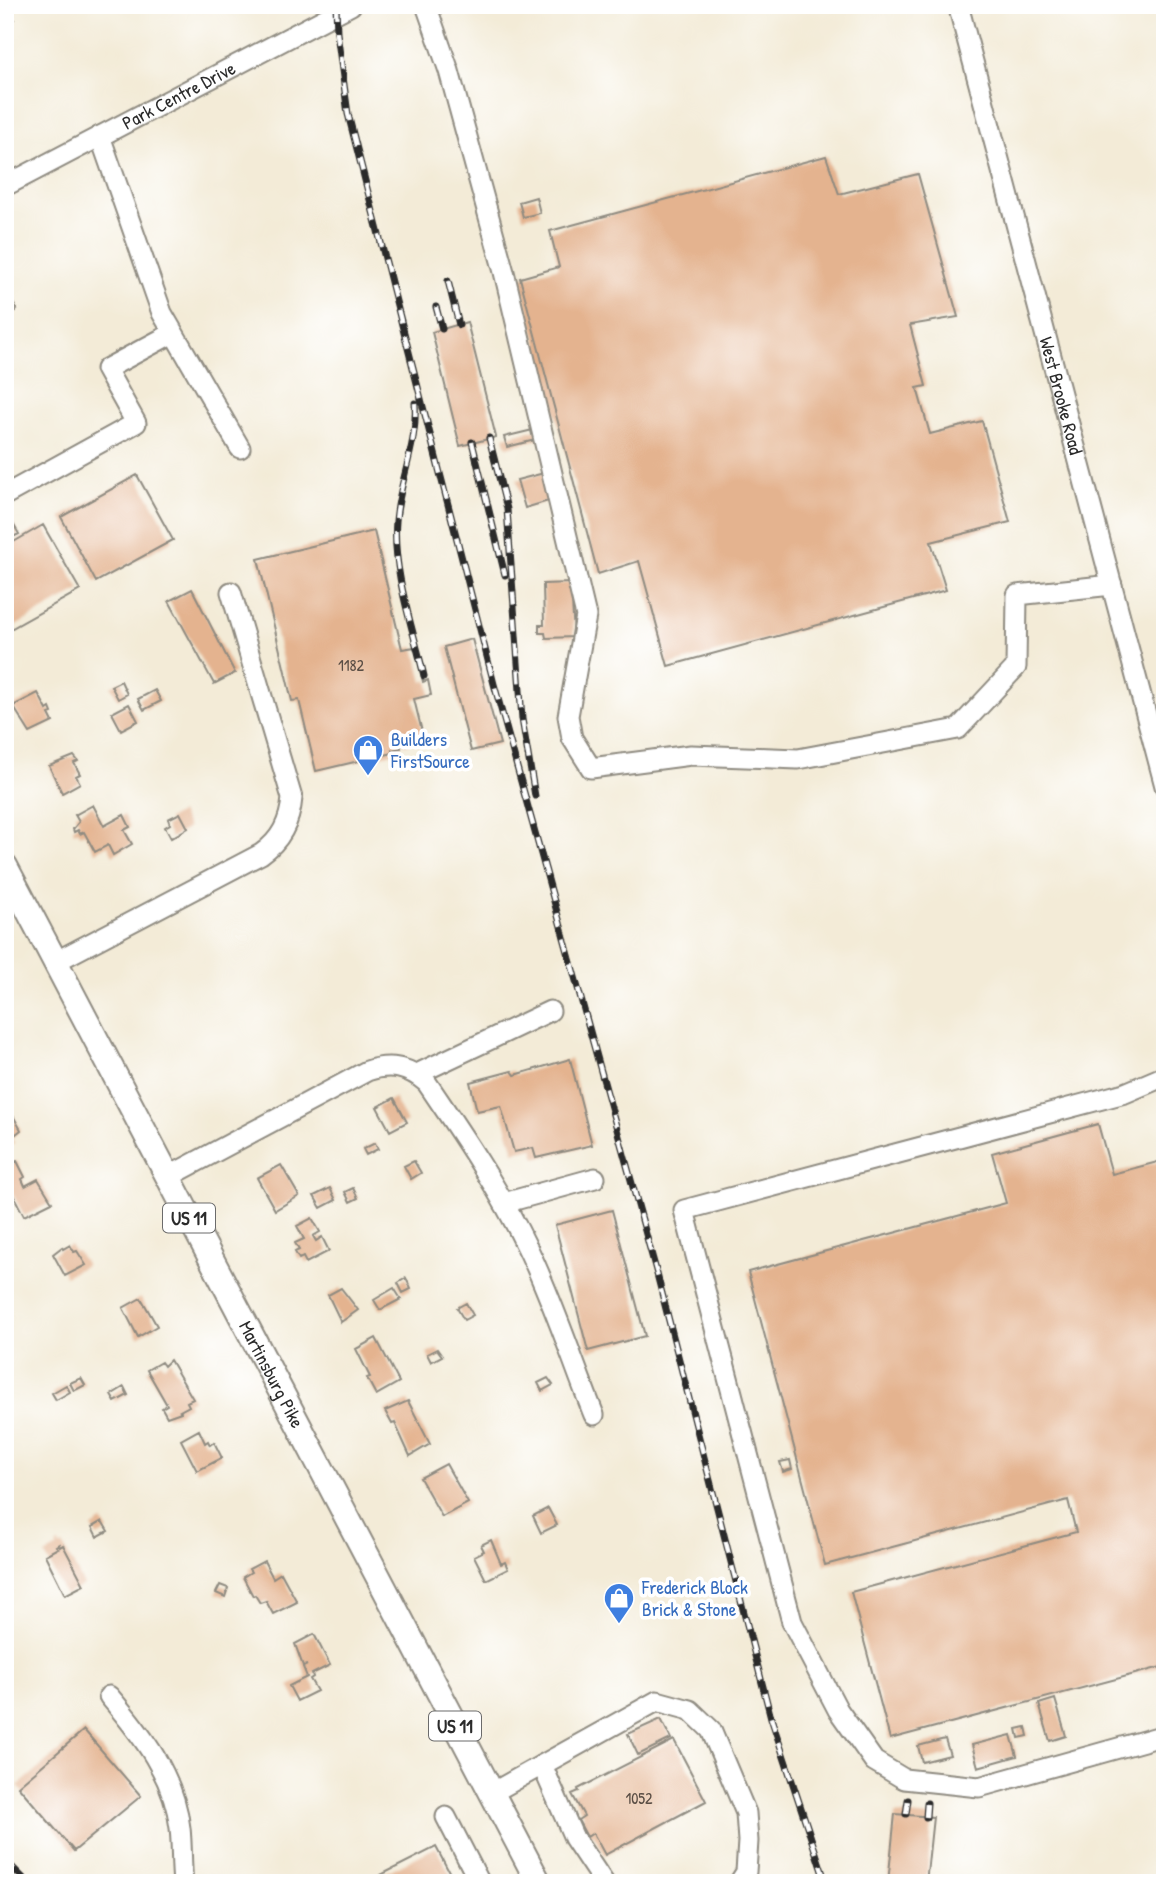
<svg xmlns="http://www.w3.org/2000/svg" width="1170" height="1888" font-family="'Patrick Hand',sans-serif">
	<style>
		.building { fill: #e4b38f }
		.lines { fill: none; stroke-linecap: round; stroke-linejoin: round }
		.minor-casing { stroke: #8f8b81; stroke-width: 23 }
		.major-casing { stroke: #8f8b81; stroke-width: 28 }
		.minor { stroke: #fff; stroke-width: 19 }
		.major { stroke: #fff; stroke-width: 24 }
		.rail-casing { stroke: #2b2b2b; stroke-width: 7 }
		.rail { stroke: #fff; stroke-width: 4.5; stroke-dasharray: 13; stroke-linecap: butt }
		.labels { text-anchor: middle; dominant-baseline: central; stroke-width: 7; stroke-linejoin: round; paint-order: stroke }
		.number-label { font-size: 16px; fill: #594d44 }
		.shield { fill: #fff; stroke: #6b6b6b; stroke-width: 2 }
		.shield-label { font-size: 18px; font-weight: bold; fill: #2b2b2b }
		.street-label { font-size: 19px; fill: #2b2b2b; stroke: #fff }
		.shop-label { font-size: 19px; fill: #366cbe; stroke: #fff; text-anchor: start }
	</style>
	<rect width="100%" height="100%" fill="#fff"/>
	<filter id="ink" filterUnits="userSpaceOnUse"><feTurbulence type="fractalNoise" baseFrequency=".0143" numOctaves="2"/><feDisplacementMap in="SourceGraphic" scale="14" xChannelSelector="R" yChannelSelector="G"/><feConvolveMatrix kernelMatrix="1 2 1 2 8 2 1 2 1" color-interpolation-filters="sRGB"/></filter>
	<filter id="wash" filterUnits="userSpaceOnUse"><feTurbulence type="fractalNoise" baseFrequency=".00686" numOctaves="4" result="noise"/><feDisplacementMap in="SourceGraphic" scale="28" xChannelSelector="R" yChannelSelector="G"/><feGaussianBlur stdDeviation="1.57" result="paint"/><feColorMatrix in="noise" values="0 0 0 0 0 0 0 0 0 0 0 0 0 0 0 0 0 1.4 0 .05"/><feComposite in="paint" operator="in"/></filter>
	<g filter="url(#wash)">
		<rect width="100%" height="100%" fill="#f3ebd7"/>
		<g id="blocks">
			<path class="building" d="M 5,5 L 10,5 L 14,19 L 11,20 L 12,23 L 5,25 Z
				M 826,156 L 839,194 L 918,174 L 958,317 L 910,325 L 926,386 L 917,388 L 930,434 L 982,421 L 1010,522 L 931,542 L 946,590 L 668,666 L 639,561 L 598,574 L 520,278 L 559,267 L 550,231 Z
				M 536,197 L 540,213 L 523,217 L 519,202 Z
				M 5,289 L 17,310 L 5,317 Z
				M 467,322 L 496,437 L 460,446 L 432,332 Z
				M 541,428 L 543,438 L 507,447 L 504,437 Z
				M 548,472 L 555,499 L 525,508 L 517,480 Z
				M 137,475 L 173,540 L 96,582 L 61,517 Z
				M 5,510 L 19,534 L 5,541 Z
				M 43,525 L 80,590 L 5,632 L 5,547 Z
				M 374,531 L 402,649 L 415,647 L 423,682 L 428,680 L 431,695 L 414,699 L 424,740 L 404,745 L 401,732 L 397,733 L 401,748 L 392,750 L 393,753 L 316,771 L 299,700 L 292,701 L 258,559 Z
				M 571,583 L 574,637 L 546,638 L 545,633 L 539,633 L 539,625 L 544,625 L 543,584 Z
				M 192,589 L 235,673 L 214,684 L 169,601 Z
				M 472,639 L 500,744 L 471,751 L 444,647 Z
				M 121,681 L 127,694 L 118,699 L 111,686 Z
				M 155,690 L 161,701 L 144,710 L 138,699 Z
				M 38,693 L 47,710 L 50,708 L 52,713 L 49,714 L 53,722 L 30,733 L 13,706 Z
				M 129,704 L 138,721 L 121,730 L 112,713 Z
				M 74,756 L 78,761 L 74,763 L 80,774 L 76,776 L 80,783 L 62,793 L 49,766 Z
				M 93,805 L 104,826 L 124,815 L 130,827 L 124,830 L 132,844 L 113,855 L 108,845 L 95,852 L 84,832 L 80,834 L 78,830 L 74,832 L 73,829 L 79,822 L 75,815 Z
				M 180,813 L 188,828 L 171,838 L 165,827 L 170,824 L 168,819 Z
				M 570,1059 L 592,1145 L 536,1158 L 533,1148 L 514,1152 L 501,1106 L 477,1111 L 470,1082 L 512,1071 L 515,1075 Z
				M 394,1098 L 407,1122 L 390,1131 L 377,1107 Z
				M 11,1112 L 21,1130 L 11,1138 L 14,1143 L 5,1148 L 5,1115 Z
				M 1098,1124 L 1112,1174 L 1165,1160 L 1165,1666 L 890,1739 L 851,1592 L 1076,1532 L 1068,1500 L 825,1565 L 748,1272 L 1006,1203 L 992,1153 Z
				M 375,1143 L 378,1149 L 366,1155 L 363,1149 Z
				M 17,1161 L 25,1177 L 22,1179 L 25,1186 L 38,1179 L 52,1202 L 24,1216 L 8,1185 L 5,1183 L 5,1168 Z
				M 414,1161 L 421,1173 L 411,1179 L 404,1166 Z
				M 281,1165 L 299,1196 L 275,1210 L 257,1178 Z
				M 330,1188 L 336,1200 L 321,1208 L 314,1196 Z
				M 353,1188 L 358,1198 L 350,1202 L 345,1192 Z
				M 612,1210 L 645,1336 L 588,1351 L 555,1225 Z
				M 312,1218 L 320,1232 L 313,1236 L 316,1241 L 322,1237 L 329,1251 L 306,1263 L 303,1257 L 299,1259 L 295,1252 L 299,1250 L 295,1243 L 304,1239 L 297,1226 Z
				M 70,1245 L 74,1252 L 77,1251 L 79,1254 L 86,1265 L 65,1276 L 53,1254 L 62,1247 L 63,1249 Z
				M 406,1278 L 411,1289 L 403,1293 L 398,1283 Z
				M 341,1288 L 358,1310 L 341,1322 L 328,1295 Z
				M 394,1288 L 401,1299 L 380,1310 L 374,1300 Z
				M 141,1298 L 157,1326 L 138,1337 L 123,1308 Z
				M 466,1303 L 473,1315 L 464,1320 L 457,1308 Z
				M 376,1338 L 399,1382 L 376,1395 L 367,1378 L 370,1377 L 356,1349 Z
				M 437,1349 L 442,1356 L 431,1362 L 427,1354 Z
				M 170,1360 L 193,1399 L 187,1402 L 189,1406 L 180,1411 L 181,1412 L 167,1417 L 162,1408 L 167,1405 L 147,1370 L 161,1362 L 164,1366 Z
				M 81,1378 L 85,1385 L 74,1391 L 70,1383 Z
				M 548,1378 L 553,1385 L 542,1391 L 538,1383 Z
				M 66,1385 L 70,1392 L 56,1400 L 52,1393 Z
				M 124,1387 L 128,1395 L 115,1402 L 111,1395 Z
				M 408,1401 L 430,1444 L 410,1456 L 395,1423 L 392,1424 L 385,1411 Z
				M 199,1430 L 205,1443 L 208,1441 L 210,1445 L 214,1442 L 222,1458 L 197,1471 L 181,1440 Z
				M 790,1460 L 792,1469 L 783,1472 L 780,1462 Z
				M 446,1464 L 468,1503 L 442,1517 L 420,1478 Z
				M 548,1508 L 557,1525 L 541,1533 L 533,1516 Z
				M 102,1521 L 108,1531 L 97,1537 L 92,1527 Z
				M 491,1540 L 501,1564 L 505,1562 L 508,1569 L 486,1580 L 474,1556 L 484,1551 L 481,1545 Z
				M 59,1544 L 60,1547 L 63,1545 L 84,1585 L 65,1595 L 45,1555 L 58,1548 L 56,1546 Z
				M 264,1561 L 273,1578 L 281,1573 L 297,1602 L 273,1614 L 266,1601 L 260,1603 L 255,1595 L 253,1596 L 243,1577 L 251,1572 L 249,1569 Z
				M 220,1585 L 228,1588 L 225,1597 L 216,1593 Z
				M 314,1634 L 330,1665 L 312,1674 L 313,1677 L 310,1679 L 317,1691 L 297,1701 L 289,1686 L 307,1677 L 303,1667 L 307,1665 L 303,1666 L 295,1644 Z
				M 1055,1699 L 1066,1736 L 1050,1741 L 1039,1704 Z
				M 661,1719 L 671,1739 L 638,1755 L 628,1734 Z
				M 1026,1727 L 1028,1736 L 1019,1738 L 1017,1729 Z
				M 84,1730 L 141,1796 L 74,1851 L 18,1786 Z
				M 1011,1735 L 1017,1756 L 978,1767 L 972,1745 Z
				M 945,1739 L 950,1755 L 922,1762 L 918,1746 Z
				M 674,1740 L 706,1801 L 605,1855 L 593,1833 L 587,1837 L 578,1820 L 584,1816 L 572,1794 L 579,1791 L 578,1789 Z
				M 895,1814 L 933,1817 L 926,1883 L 888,1883 Z
				M 436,1847 L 455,1883 L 365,1883 Z"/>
		</g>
	</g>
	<g filter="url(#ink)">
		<use href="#blocks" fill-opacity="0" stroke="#8f8b81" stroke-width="2"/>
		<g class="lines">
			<g class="minor-casing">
				<g id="minor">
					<path d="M 426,5 L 449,71 L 504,272 L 586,616 L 568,716 L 572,738 L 591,768 L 691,755 L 798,759 L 958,729 L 1016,667 L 1017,595 L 1112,585"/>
					<path id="s1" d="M 958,5 L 1165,786"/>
					<path d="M 100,136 L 162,313 L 240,448"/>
					<path id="s2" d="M 5,186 L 351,5"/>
					<path d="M 5,495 L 136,423 L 106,369 L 173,333"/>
					<path d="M 55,962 L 261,854 C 281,840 290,822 292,798 L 231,592"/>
					<path d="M 417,1074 L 550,1011"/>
					<path d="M 1165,1076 L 1125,1093 L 684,1210 L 792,1622 L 838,1710 L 874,1761 L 904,1779 L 979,1787 L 1165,1735"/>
					<path d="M 168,1177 L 367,1071 C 390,1063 409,1067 427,1083 C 463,1136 499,1189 527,1247 C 553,1300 572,1360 594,1415"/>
					<path d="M 504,1203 L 595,1178"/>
					<path d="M 109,1696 C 142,1735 174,1775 180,1828 C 182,1846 181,1865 183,1883"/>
					<path d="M 542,1765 L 574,1838 L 604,1883"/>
					<path d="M 490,1794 L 657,1701 L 690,1710 L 711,1730 L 746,1813 L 748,1841 L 746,1872 L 739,1883"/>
					<path d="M 446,1817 L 480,1883"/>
				</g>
			</g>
			<g class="major-casing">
				<g id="major">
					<path id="s3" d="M 5,866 L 539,1883"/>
				</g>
			</g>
			<use href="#minor" class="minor"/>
			<use href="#major" class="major"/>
			<g class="rail-casing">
				<path id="rail" d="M 336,5 L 337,33 L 348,114 L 494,684 L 657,1274 L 771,1718 L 826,1883
					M 448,281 L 459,325
					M 436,307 L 442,329
					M 415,403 C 418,445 399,481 396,521 C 392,570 413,628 424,676
					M 489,438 L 507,509 L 522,719 L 535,796
					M 472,442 L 505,575
					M 906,1814 L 908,1800
					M 926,1817 L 927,1803
					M 5,1860 L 28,1883"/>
			</g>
			<use href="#rail" class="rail"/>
		</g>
	</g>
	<defs>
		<g id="shop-pin" transform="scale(1.575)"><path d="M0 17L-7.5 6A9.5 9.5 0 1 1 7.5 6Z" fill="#3f7fe0" stroke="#fff"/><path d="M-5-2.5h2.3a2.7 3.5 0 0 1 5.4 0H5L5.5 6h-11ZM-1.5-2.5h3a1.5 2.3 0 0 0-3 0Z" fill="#fff"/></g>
	</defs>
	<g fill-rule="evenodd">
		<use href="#shop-pin" x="368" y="750"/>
		<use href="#shop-pin" x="619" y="1598"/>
	</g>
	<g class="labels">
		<g class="number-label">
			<text x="351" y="665">1182</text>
			<text x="639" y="1798">1052</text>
		</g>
		<g class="shield">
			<rect x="163" y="1203.5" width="52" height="29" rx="5"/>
			<rect x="429" y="1711.5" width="52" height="29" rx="5"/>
		</g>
		<g class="shield-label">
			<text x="189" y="1218">US 11</text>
			<text x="455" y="1726">US 11</text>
		</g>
		<g class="street-label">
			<text stroke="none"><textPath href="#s2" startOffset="196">Park Centre Drive</textPath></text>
			<text stroke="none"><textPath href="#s1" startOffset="404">West Brooke Road</textPath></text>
			<text stroke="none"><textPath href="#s3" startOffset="574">Martinsburg Pike</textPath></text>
		</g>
		<g class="shop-label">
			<text x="391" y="739">Builders<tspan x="391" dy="22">FirstSource</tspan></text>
			<text x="642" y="1587">Frederick Block<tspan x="642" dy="22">Brick &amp; Stone</tspan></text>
		</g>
	</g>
	<rect width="1170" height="1888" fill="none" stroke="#fff" stroke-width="28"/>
</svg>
